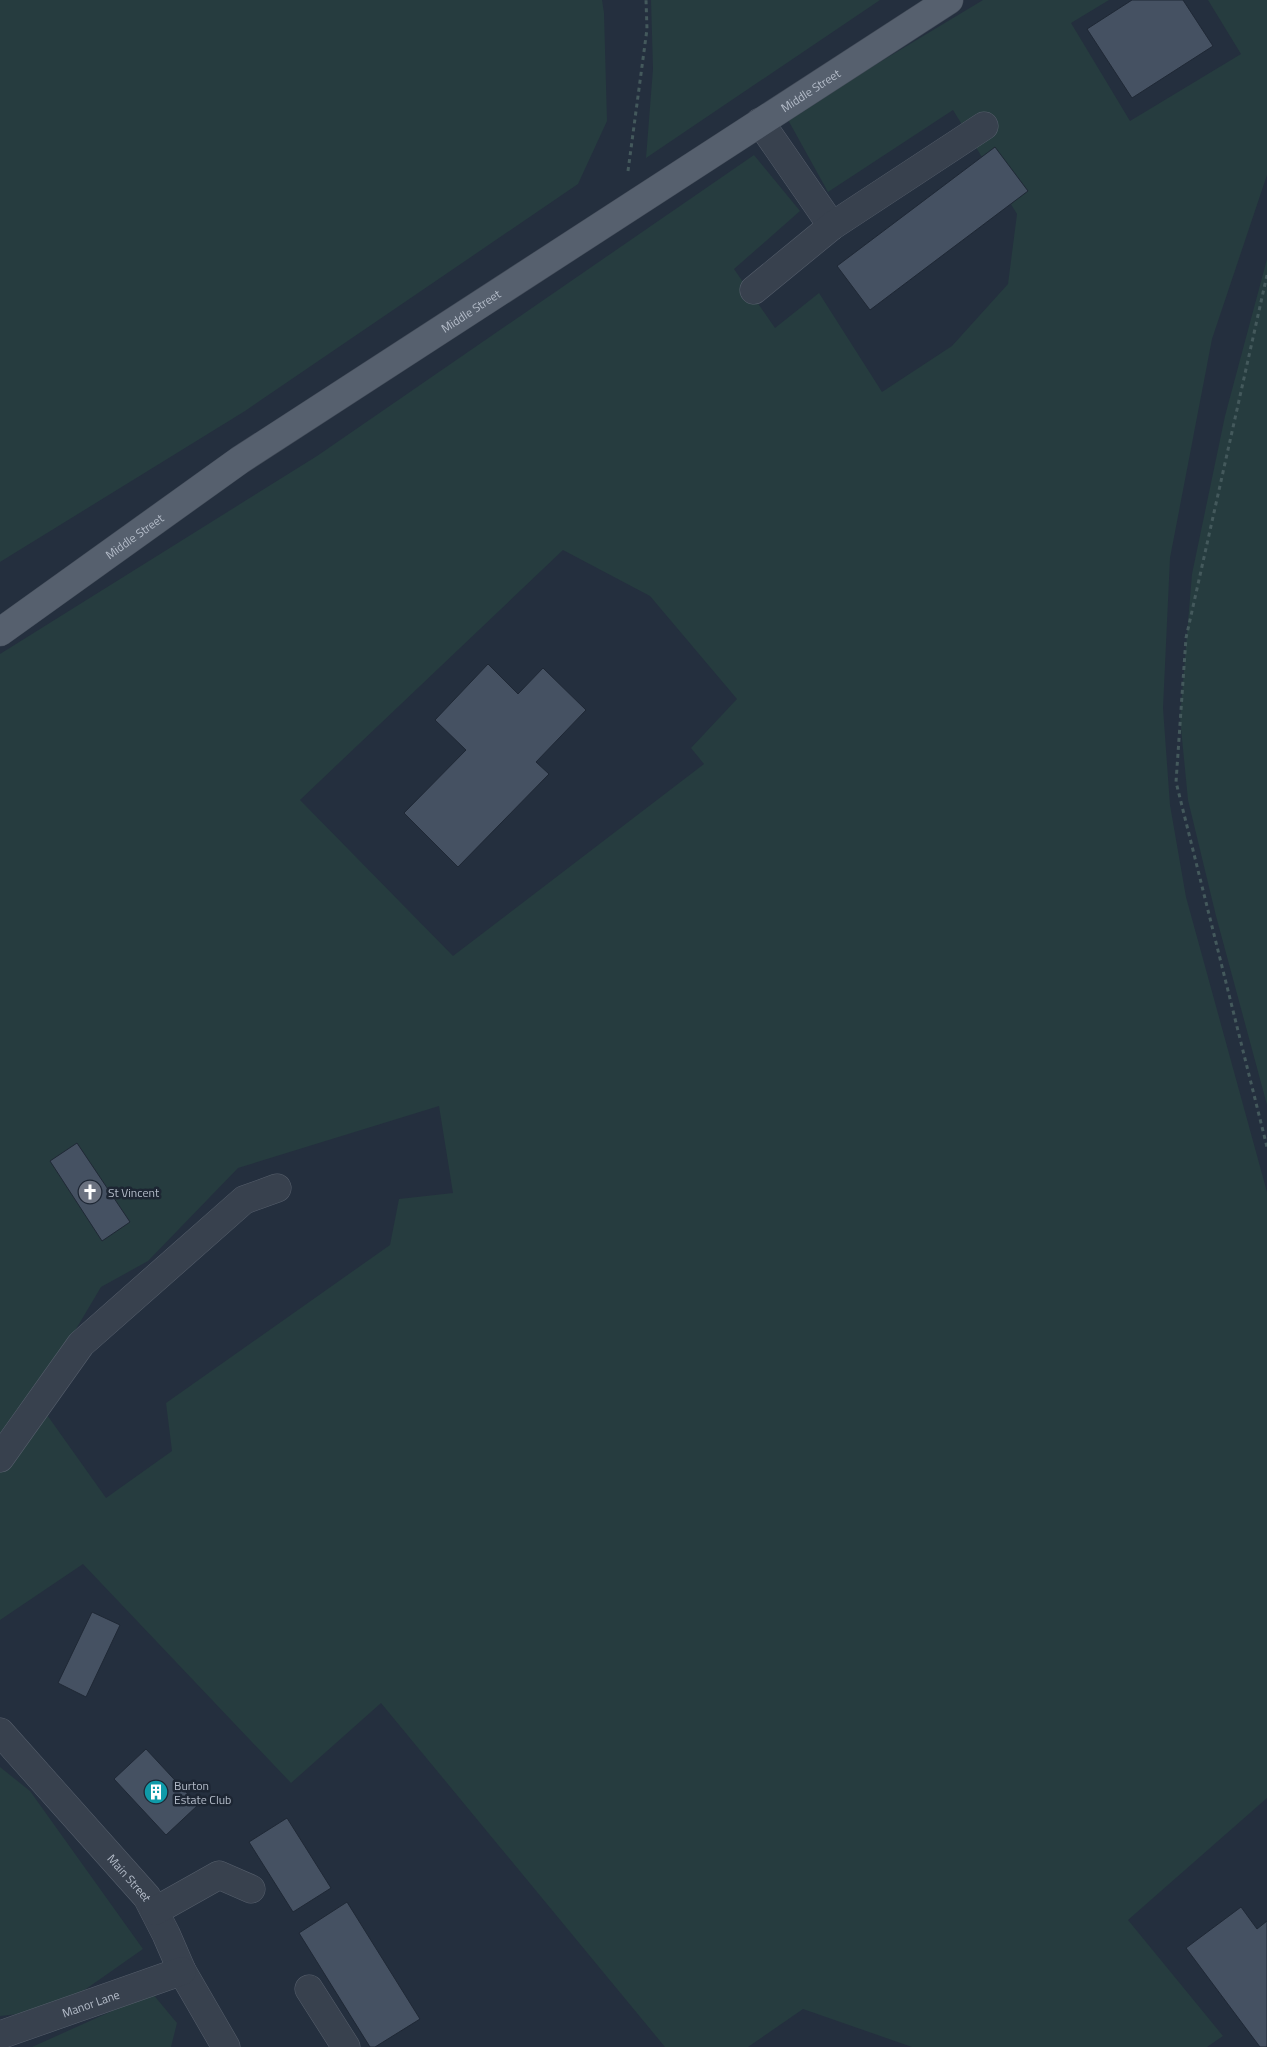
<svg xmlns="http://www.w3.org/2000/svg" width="1267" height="2047" font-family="'Titillium Web',sans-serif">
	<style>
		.green { fill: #263c3f; fill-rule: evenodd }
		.building { fill: #455162; stroke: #1f2835 }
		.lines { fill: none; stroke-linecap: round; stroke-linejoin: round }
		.minor-casing { stroke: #565f6c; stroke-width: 29 }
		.major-casing { stroke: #414a57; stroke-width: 29 }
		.path { stroke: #44595c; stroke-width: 3; stroke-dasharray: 4 4; stroke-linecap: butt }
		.minor { stroke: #38414e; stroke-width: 28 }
		.major { stroke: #56606e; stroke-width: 28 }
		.labels { text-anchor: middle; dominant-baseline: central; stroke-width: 5; stroke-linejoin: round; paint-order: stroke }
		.street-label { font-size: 12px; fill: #b4bcc9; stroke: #1d2633 }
		.poi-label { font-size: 12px; fill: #b4bcc9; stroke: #1d2633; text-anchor: start }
	</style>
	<rect width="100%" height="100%" fill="#242f3e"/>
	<path class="green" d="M 0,0 L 602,0 L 604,13 L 607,121 L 578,184 L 245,411 L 0,562 Z
		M 651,0 L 880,0 L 646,158 L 653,69 Z
		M 983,0 L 1109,0 L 1071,23 L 1130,121 L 1241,54 L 1208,0 L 1267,0 L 1267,175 L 1212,339 L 1170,558 L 1163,708 L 1170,805 L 1186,897 L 1267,1192 L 1267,1798 L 1128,1920 L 1223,2036 L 1207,2047 L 912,2047 L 803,2009 L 748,2047 L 665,2047 L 381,1703 L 291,1783 L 83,1564 L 0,1620 L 0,654 L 317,456 L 754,155 L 800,211 L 734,269 L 775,328 L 819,293 L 882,392 L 952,346 L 1008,284 L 1017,214 L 953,110 L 828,192 L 787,118 ZM 563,550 L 650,596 L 737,699 L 691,748 L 704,764 L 453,956 L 300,800 ZM 439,1106 L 453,1193 L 399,1199 L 390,1245 L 166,1403 L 172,1451 L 106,1498 L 35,1398 L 101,1287 L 148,1261 L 238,1168 Z
		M 1267,259 L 1267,1105 L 1216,916 L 1188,800 L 1180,718 L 1192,574 L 1225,416 Z
		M 0,1767 L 30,1791 L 143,1949 L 56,2010 L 0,2016 Z
		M 152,1993 L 177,2023 L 171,2047 L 32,2047 Z"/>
	<path class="building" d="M 1132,0 L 1183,0 L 1213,46 L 1132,98 L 1087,29 Z
		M 995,147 L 1028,191 L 870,310 L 837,266 Z
		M 488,664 L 518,694 L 543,668 L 586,710 L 536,762 L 549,774 L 458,867 L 404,813 L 466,750 L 435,720 Z
		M 77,1143 L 130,1222 L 102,1241 L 50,1161 Z
		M 92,1612 L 120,1625 L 86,1697 L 58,1683 Z
		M 146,1749 L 198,1805 L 166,1835 L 114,1779 Z
		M 287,1818 L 331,1888 L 293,1912 L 249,1842 Z
		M 347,1902 L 420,2019 L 375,2047 L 370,2047 L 299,1933 Z
		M 1241,1907 L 1257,1929 L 1267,1921 L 1267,2047 L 1260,2047 L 1186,1948 Z"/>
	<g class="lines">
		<g class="minor-casing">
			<g id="minor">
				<path d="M 760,122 L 832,226"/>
				<path d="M 754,290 L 832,226 L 984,126"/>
				<path d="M 0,1458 L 81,1344 L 244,1200 L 277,1188"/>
				<path id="s1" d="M 0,1732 L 147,1897 L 166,1934 L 182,1971 L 226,2047"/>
				<path d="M 155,1911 L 219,1875 L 251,1889"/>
				<path d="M 309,1989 L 346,2047"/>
				<path id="s2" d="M 0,2035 L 182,1971"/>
			</g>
		</g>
		<g class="major-casing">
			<g id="major">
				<path id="s3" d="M 0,632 L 240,460 L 949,0"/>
			</g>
		</g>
		<path class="path" d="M 628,171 L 647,29 L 646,0
			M 1267,275 L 1186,638 L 1176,782 L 1267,1147"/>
		<use href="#minor" class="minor"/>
		<use href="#major" class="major"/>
	</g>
	<defs>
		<g id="church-disc" transform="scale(1.25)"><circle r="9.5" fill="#6b7280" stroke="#1d2633"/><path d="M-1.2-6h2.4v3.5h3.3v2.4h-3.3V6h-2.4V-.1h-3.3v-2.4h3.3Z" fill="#fff"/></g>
		<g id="building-disc" transform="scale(1.25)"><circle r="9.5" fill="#0f9aa8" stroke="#1d2633"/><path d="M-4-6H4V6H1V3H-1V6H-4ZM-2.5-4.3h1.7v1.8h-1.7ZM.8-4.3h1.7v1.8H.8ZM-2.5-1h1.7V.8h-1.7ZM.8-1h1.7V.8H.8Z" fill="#fff"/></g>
	</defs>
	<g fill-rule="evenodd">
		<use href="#church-disc" x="90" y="1192"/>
		<use href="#building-disc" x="156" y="1792"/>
	</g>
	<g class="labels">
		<g class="street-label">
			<text stroke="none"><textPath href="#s3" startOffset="975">Middle Street</textPath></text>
			<text stroke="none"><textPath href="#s3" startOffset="570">Middle Street</textPath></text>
			<text stroke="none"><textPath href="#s3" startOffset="165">Middle Street</textPath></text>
			<text stroke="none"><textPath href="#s1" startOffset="195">Main Street</textPath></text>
			<text stroke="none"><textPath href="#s2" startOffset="96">Manor Lane</textPath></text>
		</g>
		<g class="poi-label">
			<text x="108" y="1192">St Vincent</text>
			<text x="174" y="1785">Burton<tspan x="174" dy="14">Estate Club</tspan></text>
		</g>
	</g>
</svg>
